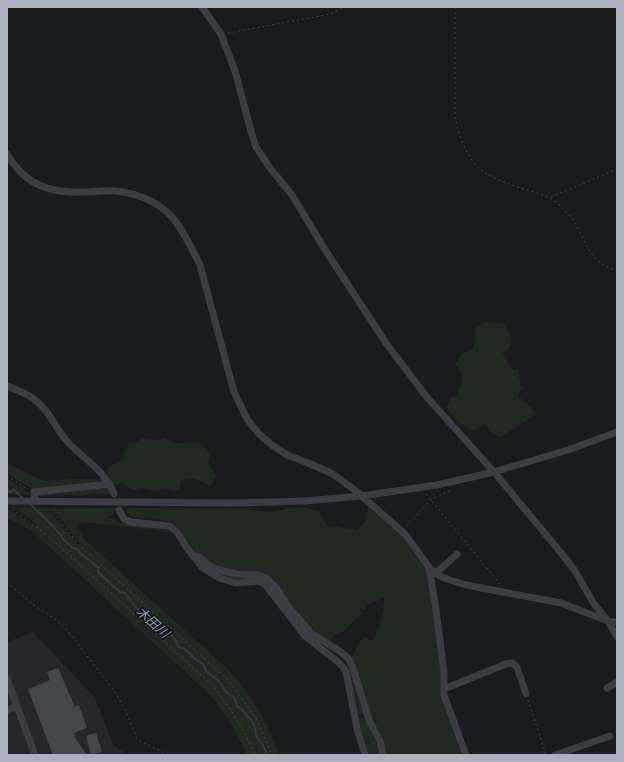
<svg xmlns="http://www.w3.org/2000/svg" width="624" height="762" font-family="Mulish,'Noto Sans JP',sans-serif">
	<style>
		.built { fill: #26262a }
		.green { fill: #202921 }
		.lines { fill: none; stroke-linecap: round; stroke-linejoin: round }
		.stream { stroke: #2f3a43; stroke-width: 2 }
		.building { fill: #44464a }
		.path { stroke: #41444a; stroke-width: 1; stroke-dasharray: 2 3; stroke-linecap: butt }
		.minor { stroke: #3b3d43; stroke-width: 7 }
		.labels { text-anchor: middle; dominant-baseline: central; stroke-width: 3.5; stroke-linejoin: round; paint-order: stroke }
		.water-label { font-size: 13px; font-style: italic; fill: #82a1ba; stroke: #151518 }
	</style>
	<rect width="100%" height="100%" fill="#1a1b1d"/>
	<path class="built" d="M 33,632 L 95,698 L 113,745 L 128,755 L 7,755 L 7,642 Z"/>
	<path class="green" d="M 487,322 L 505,324 C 508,330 514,341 510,347 C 508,350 504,352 502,354 L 513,370 L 517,369 L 519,373 L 519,378 L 523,390 L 520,391 L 518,396 L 532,408 L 536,414 L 501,437 L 491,433 L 485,424 C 482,426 477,429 473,430 C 467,431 450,414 447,408 L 451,396 L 455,397 L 457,395 C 462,380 467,377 455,364 L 462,354 L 472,350 L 474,345 L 476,326 Z
		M 164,437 C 167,439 172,442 176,443 C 194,445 196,435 210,454 L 208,464 L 216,476 L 210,487 C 203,480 191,476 182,480 L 180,485 L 181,491 L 175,491 L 165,489 L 156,491 L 141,488 L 136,490 L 129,488 L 123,483 L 117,485 L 113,483 L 107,473 L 108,468 L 124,458 C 124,451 126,447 131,442 L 133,444 L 142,438 L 159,440 Z
		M 7,463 L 43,481 L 73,479 L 104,479 L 106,482 L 33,490 L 7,474 Z
		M 7,478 L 28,492 L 30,495 L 7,494 Z
		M 106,487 L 111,494 L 39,496 L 39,494 Z
		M 369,507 L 395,526 L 427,568 L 443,683 L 465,755 L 385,755 L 365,716 L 356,712 L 355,699 L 348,675 L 348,663 L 352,658 L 358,643 L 365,637 L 372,641 L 374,639 C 379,629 386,608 384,597 L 380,600 L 366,605 L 364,611 L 361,608 L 359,610 L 362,612 C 361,616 355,620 351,622 L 351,624 L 341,633 L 333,636 L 331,639 L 320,644 L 316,644 L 271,581 L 249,582 L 212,577 L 182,537 C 180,515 148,519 132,517 L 127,514 L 126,510 L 127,508 L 246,509 L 269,512 L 278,511 L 287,508 L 307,508 L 318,511 L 321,515 L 326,525 L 357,530 L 365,522 L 366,511 Z
		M 7,508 L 35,526 L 36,524 L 14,508 L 47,508 L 79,546 L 82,546 L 52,509 L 53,508 L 114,508 L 114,514 L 108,518 L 114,518 L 116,522 L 167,528 L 171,532 L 83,522 L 76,526 L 84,539 L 231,672 C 252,697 269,723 279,755 L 247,755 C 236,732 225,711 208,693 L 32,531 L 7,518 Z
		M 359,716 C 373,720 377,743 382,755 L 368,755 L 358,719 Z"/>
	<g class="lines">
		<path class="stream" d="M 7,490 L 10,492 L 14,490 L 24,499
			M 29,503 L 54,527 L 64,540 L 73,548 L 77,549 L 82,555 L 84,556 L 99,568 L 98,571 L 99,573 L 120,592 L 125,593 L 137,609 L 162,631 L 164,629 L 175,639 L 179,647 L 184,648 L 196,660 L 203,664 L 207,672 L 219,681 L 226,692 L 234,697 L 237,706 C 241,708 252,721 254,725 C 256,728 255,731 256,735 C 260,742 266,746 266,755"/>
	</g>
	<path class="building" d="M 58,668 L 75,707 L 79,705 L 87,728 L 74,733 L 76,739 L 87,755 L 53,755 L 28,689 L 50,680 L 47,672 Z
		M 96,733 L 102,752 L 91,755 L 86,736 Z"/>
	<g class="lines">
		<path class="path" d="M 455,7 L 455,116 C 458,134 467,161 484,172 C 503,185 529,189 550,198 C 562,206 572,217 579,230 C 589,250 593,263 617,271
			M 228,33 L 331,14 L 343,7
			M 551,197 L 617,169
			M 7,476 L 27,489
			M 426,494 L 500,584
			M 12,509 L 42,531 L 67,553 L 212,685 C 230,706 244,730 255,755
			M 50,509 L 80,546 L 229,681 L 256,718 L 272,755
			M 406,526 L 431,500 L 451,490
			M 7,582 L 32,604 L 56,620 L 67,630 L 115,692 L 125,709 L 137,738 L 143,743 L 169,755
			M 528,700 L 546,755"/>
		<path class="minor" d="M 202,7 L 221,34 L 235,71 L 252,135 L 256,147 L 270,168 L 292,195 L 324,248 L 386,343 L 426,396 L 494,472 L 562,554 L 575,571 L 594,604 L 608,621 L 617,637
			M 7,154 C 22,180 42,191 72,192 C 87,193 101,190 115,191 C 135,193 154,200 168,213 C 180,223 193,251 200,265 L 234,392 L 247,419 L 259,434 L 272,445 L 289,456 L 306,462 L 333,474 L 356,491 L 405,534 L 429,567 L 435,573 L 444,578 L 466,585 L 561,603 L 608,621
			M 7,386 C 16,390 27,393 35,400 C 49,410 54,426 65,439 C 83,460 103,467 114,494
			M 7,501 L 232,503 L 305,501 L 361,496 L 437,485 L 494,472 L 571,449 L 617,432
			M 35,501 L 34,492 L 110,484
			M 119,510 L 124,519 L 131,522 L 170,526 L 177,532 L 187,548 L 202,567 L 219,578 L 236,583 L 258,581 L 265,584 L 305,636 L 338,662 L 344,668 L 347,676 L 357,729 L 365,755
			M 198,556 L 211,567 L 223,571 L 236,574 L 258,575 L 266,578 L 278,590 L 288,606 L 312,634 L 341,652 L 348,658 L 353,668 L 369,720 L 380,741 L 383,755
			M 429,567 L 435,603 L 444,672 L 444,695 L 466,755
			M 436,573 L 457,554
			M 609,622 L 617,622
			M 7,679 L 35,755
			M 607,688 L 617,682
			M 444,689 L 506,664 L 512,663 L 517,667 L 526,694
			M 7,710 L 17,706
			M 555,755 L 610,736"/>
	</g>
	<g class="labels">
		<g class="water-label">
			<text transform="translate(153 622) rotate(42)">木田川</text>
		</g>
	</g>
	<rect width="624" height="762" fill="none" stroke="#acb2bd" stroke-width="16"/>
</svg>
